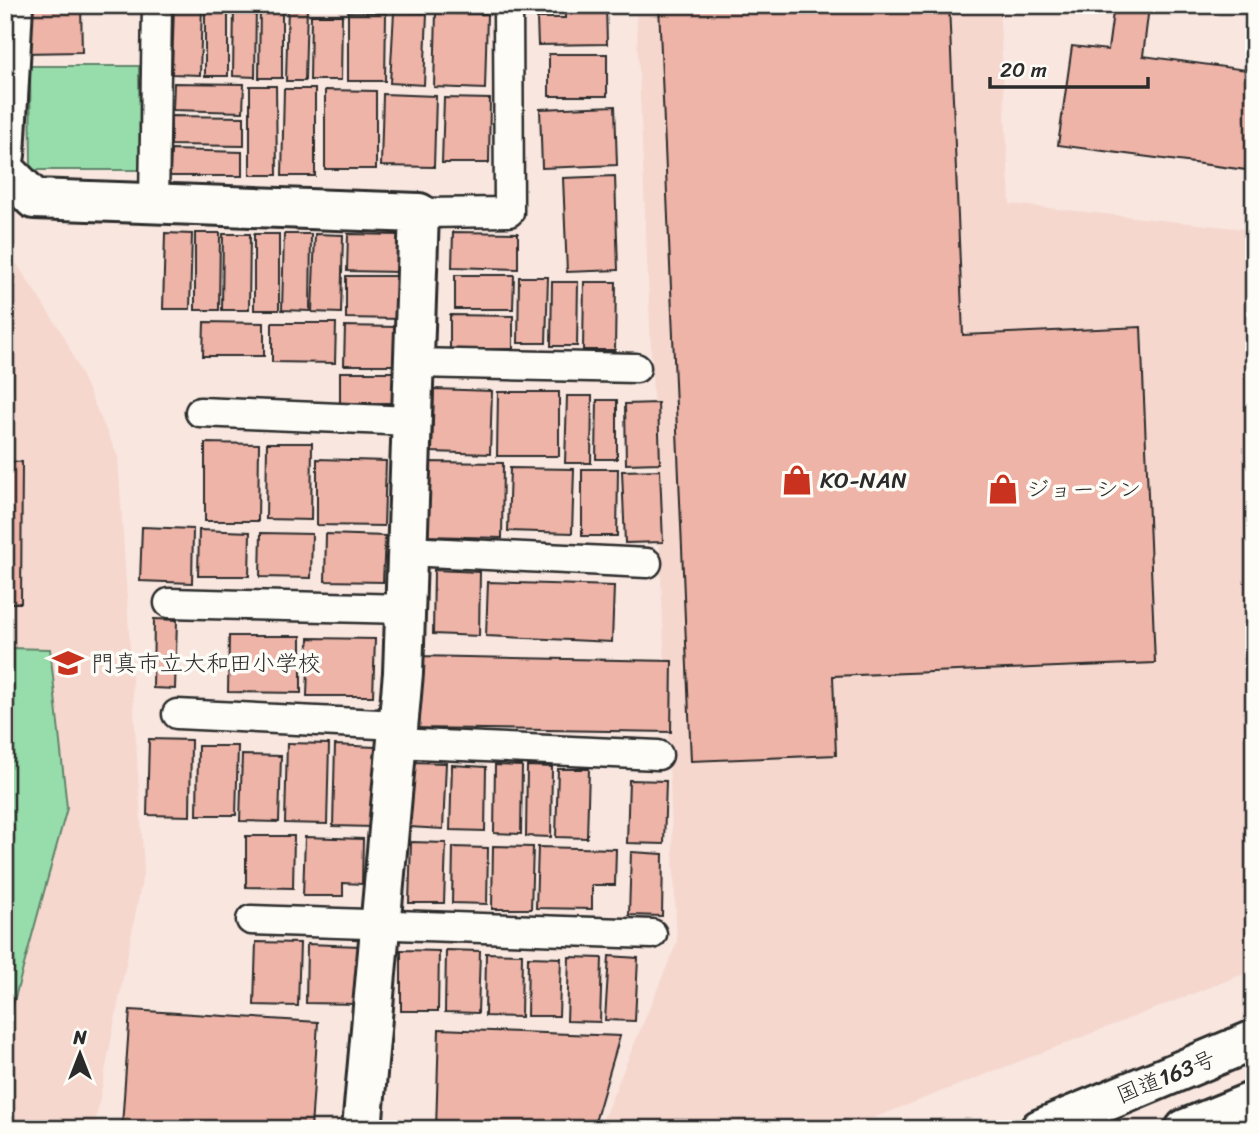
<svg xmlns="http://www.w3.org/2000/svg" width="1259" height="1134" font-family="Sriracha,'Klee One',sans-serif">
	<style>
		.built { fill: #f5d7ce }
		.green { fill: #97ddab; stroke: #61846b; stroke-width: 2 }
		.building { fill: #eeb4a8; stroke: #2b2b2b; stroke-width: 2 }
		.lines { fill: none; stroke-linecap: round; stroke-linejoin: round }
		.service-casing { stroke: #2b2b2b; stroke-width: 33 }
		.minor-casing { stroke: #2b2b2b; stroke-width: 44 }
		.trunk-casing { stroke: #2b2b2b; stroke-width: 44 }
		.service { stroke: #fdfcf7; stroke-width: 28 }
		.minor { stroke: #fdfcf7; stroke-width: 38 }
		.trunk { stroke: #fdfcf7; stroke-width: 38 }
		.labels { text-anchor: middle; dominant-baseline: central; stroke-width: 7; stroke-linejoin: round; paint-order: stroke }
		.poi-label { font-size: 23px; fill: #2b2b2b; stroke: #fdfcf7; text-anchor: start }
		.street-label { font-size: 23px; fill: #2b2b2b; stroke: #fdfcf7 }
	</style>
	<rect width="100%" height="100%" fill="#f8e6df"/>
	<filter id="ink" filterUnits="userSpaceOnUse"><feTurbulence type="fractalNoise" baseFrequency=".0143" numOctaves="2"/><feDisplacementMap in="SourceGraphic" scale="14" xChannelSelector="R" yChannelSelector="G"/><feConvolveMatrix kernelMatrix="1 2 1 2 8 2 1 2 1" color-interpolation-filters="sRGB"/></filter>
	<g filter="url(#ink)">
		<path class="built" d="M 636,5 L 999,5 L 1010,204 L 1254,230 L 1254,970 L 845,1129 L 602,1129 L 601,1124 L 677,942 Z
			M 5,262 L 16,263 L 64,336 L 118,457 L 144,869 L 94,1129 L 5,1129 Z"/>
		<path class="green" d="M 30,66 L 139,66 L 140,170 L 31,170 Z
			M 5,648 L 50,649 L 67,808 L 5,1034 Z"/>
		<path class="building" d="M 22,5 L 81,5 L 82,52 L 23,53 Z
			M 174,5 L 202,5 L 200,75 L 172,74 Z
			M 205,5 L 228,5 L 228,76 L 205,76 Z
			M 234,5 L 256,5 L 255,77 L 233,76 Z
			M 260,5 L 282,5 L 282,78 L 259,78 Z
			M 288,5 L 307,5 L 305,81 L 286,81 Z
			M 565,5 L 606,5 L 607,44 L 538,45 L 537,18 L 565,18 Z
			M 659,5 L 949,5 L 963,335 L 1141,327 L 1155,663 L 833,676 L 836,755 L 691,761 Z
			M 1114,5 L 1168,5 L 1167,9 L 1149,7 L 1143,56 L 1254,71 L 1254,171 L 1058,145 L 1072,46 L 1108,50 Z
			M 348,12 L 386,13 L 385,81 L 348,81 Z
			M 394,12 L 427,13 L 424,85 L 390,83 Z
			M 436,13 L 487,14 L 485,89 L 434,87 Z
			M 311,15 L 342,15 L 341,80 L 310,80 Z
			M 549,54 L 607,54 L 607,96 L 549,96 Z
			M 174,83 L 244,84 L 243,112 L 173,110 Z
			M 250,86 L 276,86 L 277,175 L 250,175 Z
			M 284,89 L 315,89 L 315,176 L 282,176 Z
			M 325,90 L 376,91 L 376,169 L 325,169 Z
			M 383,94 L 436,96 L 434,167 L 381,166 Z
			M 444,98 L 490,99 L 489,163 L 442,163 Z
			M 615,106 L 617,165 L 542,168 L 540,109 Z
			M 171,116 L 244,117 L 244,146 L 171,145 Z
			M 171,150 L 242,152 L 242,176 L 170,176 Z
			M 615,176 L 618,270 L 567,272 L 563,178 Z
			M 453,232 L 518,233 L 518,269 L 452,267 Z
			M 165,233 L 192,234 L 190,309 L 163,309 Z
			M 195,233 L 220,233 L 219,310 L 195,310 Z
			M 223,234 L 250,234 L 249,310 L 222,310 Z
			M 254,234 L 279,234 L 279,310 L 254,310 Z
			M 284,234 L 311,234 L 310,311 L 282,310 Z
			M 315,234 L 343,235 L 341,313 L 312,312 Z
			M 348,234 L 400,235 L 399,272 L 347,271 Z
			M 455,275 L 514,275 L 513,309 L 455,309 Z
			M 346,276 L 400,276 L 400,319 L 346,318 Z
			M 519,277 L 548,277 L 546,343 L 518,343 Z
			M 552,282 L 578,282 L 577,346 L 551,346 Z
			M 584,282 L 616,282 L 615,350 L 583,350 Z
			M 5,314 L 11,314 L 12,390 L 5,391 Z
			M 450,315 L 513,316 L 513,349 L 450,349 Z
			M 204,322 L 264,323 L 264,356 L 203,356 Z
			M 272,323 L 336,323 L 335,363 L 272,362 Z
			M 345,326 L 396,327 L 396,365 L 344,365 Z
			M 340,372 L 393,372 L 393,403 L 340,403 Z
			M 434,389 L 492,391 L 490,454 L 432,452 Z
			M 498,392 L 559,392 L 559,456 L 497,456 Z
			M 567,396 L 592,396 L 591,463 L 565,463 Z
			M 597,400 L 617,400 L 617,459 L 596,459 Z
			M 658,403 L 660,463 L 626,464 L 625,404 Z
			M 205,443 L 259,444 L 258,521 L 205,521 Z
			M 267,443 L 312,443 L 311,520 L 266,519 Z
			M 317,459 L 386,461 L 384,526 L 317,525 Z
			M 5,461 L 22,462 L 21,603 L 5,603 Z
			M 427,462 L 503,463 L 502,538 L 426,536 Z
			M 510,468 L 574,469 L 572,533 L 508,531 Z
			M 582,469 L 618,469 L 617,536 L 582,536 Z
			M 660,470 L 663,542 L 625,543 L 622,471 Z
			M 142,527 L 193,529 L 192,583 L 140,581 Z
			M 199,530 L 250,532 L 249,576 L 198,576 Z
			M 261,533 L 312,534 L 311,578 L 260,577 Z
			M 326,534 L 385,536 L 383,582 L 325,581 Z
			M 434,570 L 480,572 L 479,636 L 433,634 Z
			M 488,582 L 614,586 L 612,642 L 486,636 Z
			M 154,619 L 177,620 L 175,689 L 153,688 Z
			M 229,636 L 301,636 L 301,693 L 228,692 Z
			M 309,638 L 375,639 L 373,696 L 307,696 Z
			M 416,656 L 672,661 L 671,732 L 414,728 Z
			M 149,739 L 191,740 L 190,816 L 147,815 Z
			M 287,743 L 329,744 L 327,824 L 285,823 Z
			M 335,745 L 375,747 L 372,827 L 333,826 Z
			M 198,746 L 238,746 L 236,815 L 197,815 Z
			M 242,755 L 281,756 L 279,822 L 240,821 Z
			M 411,762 L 446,763 L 443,829 L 409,827 Z
			M 452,765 L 486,767 L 485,831 L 450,830 Z
			M 495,765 L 522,766 L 521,834 L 494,833 Z
			M 527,766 L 552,767 L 551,837 L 526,836 Z
			M 558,769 L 589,769 L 587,838 L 556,837 Z
			M 629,780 L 666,781 L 664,844 L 627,843 Z
			M 246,836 L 294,836 L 293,888 L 246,887 Z
			M 305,837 L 363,839 L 362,884 L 343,883 L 343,896 L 303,896 Z
			M 411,842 L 446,843 L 444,903 L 409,903 Z
			M 493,846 L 533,847 L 531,909 L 492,909 Z
			M 453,847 L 488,848 L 487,904 L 452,903 Z
			M 538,847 L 616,849 L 615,885 L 592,885 L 592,909 L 536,908 Z
			M 631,852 L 663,854 L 662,916 L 629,915 Z
			M 256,942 L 300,943 L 298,1006 L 254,1005 Z
			M 307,944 L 360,946 L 358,1004 L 306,1003 Z
			M 401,950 L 439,951 L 438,1011 L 401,1011 Z
			M 446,950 L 480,951 L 478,1013 L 445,1012 Z
			M 486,953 L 522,954 L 521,1017 L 485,1016 Z
			M 609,956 L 638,958 L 635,1021 L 605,1020 Z
			M 528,957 L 561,958 L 559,1016 L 527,1016 Z
			M 569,957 L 602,958 L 600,1022 L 567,1021 Z
			M 130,1010 L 318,1022 L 311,1129 L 162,1129 L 122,1126 Z
			M 439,1029 L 620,1036 L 593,1129 L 436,1129 Z"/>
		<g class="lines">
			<g class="service-casing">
				<path id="service" d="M 154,203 L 157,5
					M 419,213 L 509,212 L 508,5
					M 414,363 L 636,368
					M 200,412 L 411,421
					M 407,551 L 647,563
					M 169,603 L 405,609
					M 177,714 L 399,725
					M 396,743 L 658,755
					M 251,920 L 652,934"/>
			</g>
			<g class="minor-casing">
				<path id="minor" d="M 5,155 L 13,5
					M 5,170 L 34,199 L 419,213 L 403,673 L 362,1129"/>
			</g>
			<g class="trunk-casing">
				<path id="trunk" d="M 1040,1129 L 1254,1040
					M 1185,1129 L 1254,1101"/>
			</g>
			<use href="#service" class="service"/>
			<use href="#minor" class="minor"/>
			<use href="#trunk" class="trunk"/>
		</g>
	</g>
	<defs>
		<g id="shop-bare" transform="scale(2.415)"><path d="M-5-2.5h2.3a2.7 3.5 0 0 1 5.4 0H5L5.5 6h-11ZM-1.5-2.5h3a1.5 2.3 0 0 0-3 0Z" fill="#c8321e" stroke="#fdfcf7" stroke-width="2.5" paint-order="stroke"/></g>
		<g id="school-bare" transform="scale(2.415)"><path d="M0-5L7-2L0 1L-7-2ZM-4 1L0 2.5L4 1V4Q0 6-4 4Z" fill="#c8321e" stroke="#fdfcf7" stroke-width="2.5" paint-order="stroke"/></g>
	</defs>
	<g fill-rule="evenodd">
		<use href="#shop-bare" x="797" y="480"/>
		<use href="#shop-bare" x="1003" y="489"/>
		<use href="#school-bare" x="68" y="663"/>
	</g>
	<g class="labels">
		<g class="poi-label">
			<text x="820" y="480">KO-NAN</text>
			<text x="1026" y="489">ジョーシン</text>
			<text x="91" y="663">門真市立大和田小学校</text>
		</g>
		<g class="street-label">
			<text transform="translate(1166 1077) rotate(-22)">国道163号</text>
		</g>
	</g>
	<rect width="1259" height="1134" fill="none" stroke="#fdfcf7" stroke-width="28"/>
	<rect x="14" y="14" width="1231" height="1106" fill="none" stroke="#2b2b2b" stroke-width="2.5" filter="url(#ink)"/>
	<g transform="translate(80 1054)" stroke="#fdfcf7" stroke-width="5" paint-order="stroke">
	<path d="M0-5L12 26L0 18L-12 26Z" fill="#2b2b2b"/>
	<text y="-10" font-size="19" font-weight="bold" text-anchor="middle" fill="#2b2b2b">N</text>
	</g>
	<path d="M990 77v10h158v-10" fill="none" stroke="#2b2b2b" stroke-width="3.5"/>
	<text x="1000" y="77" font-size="21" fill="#2b2b2b" stroke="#fdfcf7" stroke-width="5" paint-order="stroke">20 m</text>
</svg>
